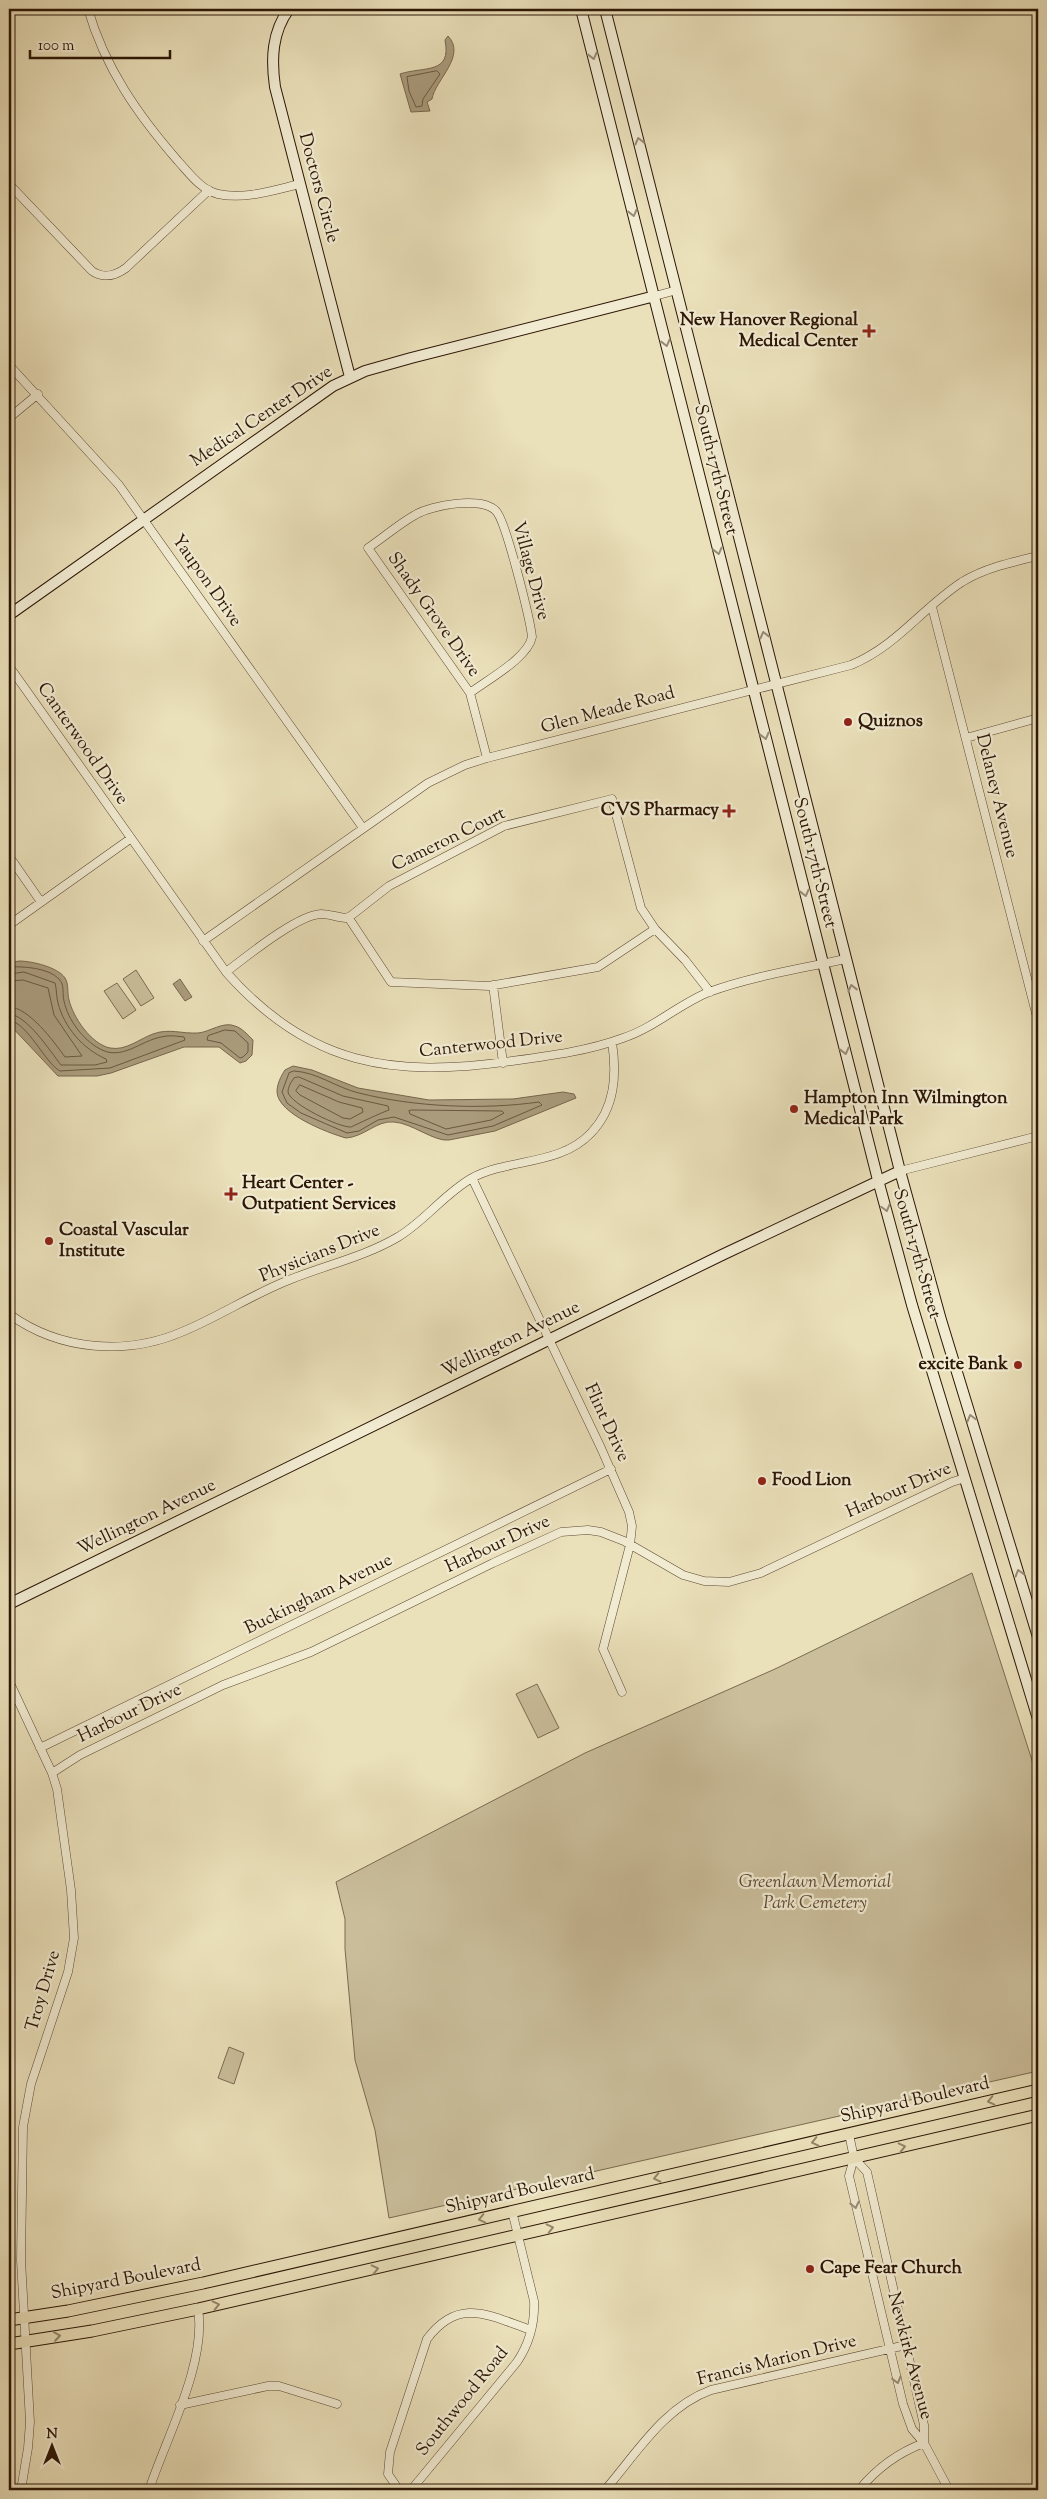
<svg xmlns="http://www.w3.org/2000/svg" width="1047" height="2499" font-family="'Sorts Mill Goudy',serif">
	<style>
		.green { fill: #cabe9b; stroke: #7b6a50 }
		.water { fill: #a99b7c; stroke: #77664c }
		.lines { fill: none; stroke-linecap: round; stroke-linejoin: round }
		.shore { stroke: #6a5840; stroke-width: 1 }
		.street-casing { stroke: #5c4832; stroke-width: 9 }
		.secondary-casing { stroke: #2c1605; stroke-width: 12 }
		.primary-casing { stroke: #2c1605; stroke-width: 13 }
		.street { stroke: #f1ebd2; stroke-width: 8 }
		.secondary { stroke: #f1ebd2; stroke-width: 10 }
		.primary { stroke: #eae0ba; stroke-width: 11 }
		.oneway { stroke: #988b76 }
		.oneway2 { stroke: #948569 }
		.poi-dot { fill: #8f2418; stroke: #f1ebd2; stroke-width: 2 }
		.labels { text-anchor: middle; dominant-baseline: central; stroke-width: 4.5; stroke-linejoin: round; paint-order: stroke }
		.street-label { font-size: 18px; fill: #2c1605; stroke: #f1ebd2 }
		.poi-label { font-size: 18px; font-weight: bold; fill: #2c1605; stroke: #f1ebd2; text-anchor: start }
		.park-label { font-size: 18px; font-style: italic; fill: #5b4832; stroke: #f1ebd2 }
	</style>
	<rect width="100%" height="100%" fill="#eae0ba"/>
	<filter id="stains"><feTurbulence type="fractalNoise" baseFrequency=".004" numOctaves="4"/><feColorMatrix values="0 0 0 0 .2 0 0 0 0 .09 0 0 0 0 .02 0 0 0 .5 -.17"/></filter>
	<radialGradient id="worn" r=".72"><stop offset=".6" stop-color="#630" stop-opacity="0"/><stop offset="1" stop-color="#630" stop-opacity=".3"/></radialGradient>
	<path class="green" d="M 136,970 L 154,998 L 141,1006 L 123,979 Z
		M 117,983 L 136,1010 L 123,1019 L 104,991 Z
		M 972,1573 L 1038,1779 L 1038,2071 L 389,2218 L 375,2130 L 355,2060 L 345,1949 L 345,1919 L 336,1882 L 585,1753 L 775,1669 Z
		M 537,1684 L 559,1728 L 538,1738 L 516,1694 Z
		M 229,2047 L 244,2053 L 234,2084 L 218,2078 Z"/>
	<path class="water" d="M 448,36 C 467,56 435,80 432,99 L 427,102 L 430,111 L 411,112 L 400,74 C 424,66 452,75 445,40 Z
		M 19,961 C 31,961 58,967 65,978 C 69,984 67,993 69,1000 C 73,1017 91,1044 110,1048 C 126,1051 139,1039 153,1034 C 169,1028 182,1034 198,1033 C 210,1032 223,1021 235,1026 C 242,1028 248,1035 253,1040 L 252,1055 L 246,1061 L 240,1063 L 219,1047 L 184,1047 L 111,1073 L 97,1076 L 58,1076 L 9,1024 L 9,963 Z
		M 180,979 L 192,997 L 185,1001 L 173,984 Z
		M 293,1066 L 312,1070 L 358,1088 L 429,1100 L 513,1099 L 563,1092 L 574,1094 L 576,1098 L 495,1131 L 449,1140 C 434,1142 412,1123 394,1122 C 377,1120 364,1137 346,1138 C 328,1133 278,1114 277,1092 C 277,1084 281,1076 285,1070 Z"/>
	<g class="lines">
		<path class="shore" d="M 437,71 L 440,74 L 423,99 L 422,106 L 416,107 L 409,91 L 407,77 Z
			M 9,967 C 23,966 49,968 59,979 C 65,985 62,994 64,1001 C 68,1020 83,1040 100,1049 C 122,1061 140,1041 161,1037 C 169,1035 176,1036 184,1037 L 185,1040 L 110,1068 L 60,1071 C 45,1063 28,1023 9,1020
			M 9,974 L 24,972 L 55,983 C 57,990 56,996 58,1003 C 64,1027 83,1049 106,1059 L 107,1062 L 95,1065 L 61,1065 C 50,1051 27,1015 9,1014
			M 9,981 L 23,980 L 48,988 L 54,1015 L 82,1056 L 65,1057 C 54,1042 29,1007 9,1007
			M 225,1030 L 235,1031 L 248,1043 L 248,1052 L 243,1057 L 240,1058 L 221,1043 L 207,1040 L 208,1036 Z
			M 294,1071 C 317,1072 337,1088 359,1093 C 414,1107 483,1110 539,1102 L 542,1105 L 493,1126 L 448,1135 L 394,1117 L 378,1120 L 359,1131 L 347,1133 L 301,1113 L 287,1103 L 282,1092 L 289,1073 Z
			M 299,1077 L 343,1096 L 388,1106 L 389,1110 C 385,1111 353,1126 351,1127 C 340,1128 290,1104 288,1092 C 288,1087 291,1082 294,1078 Z
			M 300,1085 L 339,1102 L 362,1108 L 363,1112 L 350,1119 L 343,1118 L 300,1095 L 296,1091 Z
			M 412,1110 L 502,1111 L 504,1113 L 491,1120 L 446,1129 L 410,1114 L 409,1111 Z"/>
		<g class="street-casing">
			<path id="street" d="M 88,9 C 105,68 138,115 178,161 C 189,173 201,190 218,194 C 245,200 274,190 300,184
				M 9,184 L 92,271 C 104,279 115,276 126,268 L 209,190
				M 655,296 L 677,290
				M 9,365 L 119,485 L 363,828
				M 9,418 L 38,394
				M 932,607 L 1038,1021
				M 9,666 L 226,972 C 309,1066 393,1078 512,1061 C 549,1056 588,1051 623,1038 C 654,1028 679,1004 709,992 C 753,976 800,969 845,959
				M 470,693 C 487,680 528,658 532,637 C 530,619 506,521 496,511 C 482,496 431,505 415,515 C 399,524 384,537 368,548 L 470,693 L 487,758
				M 966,738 L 1038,718
				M 9,856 L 41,902
				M 348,917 L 391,982 L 489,986 L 598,967 L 655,929
				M 9,925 L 130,839
				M 203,941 L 428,783 L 465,765 L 487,758 L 851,665 C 897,646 922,608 962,582 C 985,568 1012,562 1038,556
				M 226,972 C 246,957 297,915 321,914 C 330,914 339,918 348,918 L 389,886 L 504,826 L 612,799 L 641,908 L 655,929 L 685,960 L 710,992
				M 493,985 L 503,1063
				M 900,1171 L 1038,1136
				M 472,1178 L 601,1448 L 629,1512 L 632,1526 L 630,1545 L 603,1649 L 622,1692
				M 9,1314 C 60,1351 127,1356 184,1331 C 220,1316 253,1294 289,1280 C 326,1265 364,1257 398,1237 C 425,1221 444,1194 472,1178 C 509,1158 560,1166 591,1133 C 615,1108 617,1075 612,1042
				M 9,1681 L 52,1773 L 57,1789 L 71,1890 L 74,1938 L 68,1972 L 31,2084 L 23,2127 L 21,2260 L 30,2422 L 28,2448 L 21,2490
				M 40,1748 L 611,1469
				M 52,1773 L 80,1755 L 223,1685 L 311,1652 L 493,1563 L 561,1532 L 588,1530 L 601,1532 L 624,1541 L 683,1575 L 704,1581 L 729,1582 L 761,1573 L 952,1482 L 965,1478
				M 849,2134 L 854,2158 L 867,2172 L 924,2425 L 924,2443
				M 854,2158 L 849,2176 L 903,2404 L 912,2429 L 924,2443 L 949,2490
				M 180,2405 L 268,2386 L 279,2386 L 337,2404
				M 149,2490 C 166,2438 207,2363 198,2309
				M 399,2490 L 388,2474 L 390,2452 L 427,2339 C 459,2296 490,2316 531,2330
				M 411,2490 L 517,2362 C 529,2344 535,2323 534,2301 L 512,2211
				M 605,2490 C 637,2453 664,2407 711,2390 L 906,2345
				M 859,2490 C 877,2468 897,2453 924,2443"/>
		</g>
		<g class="secondary-casing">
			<path id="secondary" d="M 289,9 C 272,32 271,59 275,87 L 350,377
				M 581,9 L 878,1180 L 912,1305 L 1038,1719
				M 605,9 L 900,1171 L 941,1320 L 1038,1637
				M 9,615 L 333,386 L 365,371 L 411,358 L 655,296
				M 9,1604 L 722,1255 L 900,1171"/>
		</g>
		<g class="primary-casing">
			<path id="primary" d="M 9,2320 L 68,2311 L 203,2283 L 1038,2090
				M 9,2344 L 92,2331 L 198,2309 L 1038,2115"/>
		</g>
		<use href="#street" class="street"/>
		<use href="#secondary" class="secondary"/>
		<use href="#primary" class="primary"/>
	</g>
	<defs><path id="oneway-chevron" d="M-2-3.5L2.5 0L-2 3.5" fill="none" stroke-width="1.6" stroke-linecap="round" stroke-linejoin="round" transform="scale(1.25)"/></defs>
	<g class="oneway">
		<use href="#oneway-chevron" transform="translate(593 56) rotate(76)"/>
		<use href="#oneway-chevron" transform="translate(639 141) rotate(-104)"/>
		<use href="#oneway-chevron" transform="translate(633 213) rotate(76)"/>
		<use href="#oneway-chevron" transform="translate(666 343) rotate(76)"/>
		<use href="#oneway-chevron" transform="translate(718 551) rotate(76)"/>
		<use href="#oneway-chevron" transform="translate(764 635) rotate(-104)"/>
		<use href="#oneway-chevron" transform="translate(765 736) rotate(76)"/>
		<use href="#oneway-chevron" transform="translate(805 893) rotate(76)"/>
		<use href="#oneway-chevron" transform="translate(852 988) rotate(-104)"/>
		<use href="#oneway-chevron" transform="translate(845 1051) rotate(76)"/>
		<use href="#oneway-chevron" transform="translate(886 1208) rotate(75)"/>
		<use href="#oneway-chevron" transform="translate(971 1418) rotate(-105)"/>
		<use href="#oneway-chevron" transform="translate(1019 1573) rotate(-107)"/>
		<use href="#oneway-chevron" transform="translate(855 2205) rotate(77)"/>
		<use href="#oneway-chevron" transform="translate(897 2380) rotate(75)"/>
	</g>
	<g class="oneway2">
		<use href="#oneway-chevron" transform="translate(991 2101) rotate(167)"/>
		<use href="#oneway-chevron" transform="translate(815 2142) rotate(167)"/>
		<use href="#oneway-chevron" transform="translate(902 2147) rotate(-13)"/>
		<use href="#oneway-chevron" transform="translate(657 2178) rotate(167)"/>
		<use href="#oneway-chevron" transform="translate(482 2219) rotate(167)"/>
		<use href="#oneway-chevron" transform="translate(550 2228) rotate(-13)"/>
		<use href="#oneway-chevron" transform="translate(375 2269) rotate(-13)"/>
		<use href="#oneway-chevron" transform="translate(216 2305) rotate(-13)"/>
		<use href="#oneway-chevron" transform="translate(57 2336) rotate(-9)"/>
	</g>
	<g class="poi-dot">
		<path d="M866.5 323.5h5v5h5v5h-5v5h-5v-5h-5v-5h5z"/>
		<circle cx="848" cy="722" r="5"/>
		<path d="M726.5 803.5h5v5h5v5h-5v5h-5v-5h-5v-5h5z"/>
		<circle cx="794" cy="1109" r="5"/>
		<path d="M228.5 1186.5h5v5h5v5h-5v5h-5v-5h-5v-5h5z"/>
		<circle cx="49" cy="1241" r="5"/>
		<circle cx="1018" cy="1365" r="5"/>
		<circle cx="762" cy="1481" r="5"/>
		<circle cx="810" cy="2269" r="5"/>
	</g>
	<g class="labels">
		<g class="street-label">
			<text transform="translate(318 188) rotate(75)">Doctors Circle</text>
			<text transform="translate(262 417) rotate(-34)">Medical Center Drive</text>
			<text transform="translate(715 470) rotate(76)">South 17th Street</text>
			<text transform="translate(530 571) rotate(75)">Village Drive</text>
			<text transform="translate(206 581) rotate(55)">Yaupon Drive</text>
			<text transform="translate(433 615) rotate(55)">Shady Grove Drive</text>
			<text transform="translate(608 711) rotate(-15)">Glen Meade Road</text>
			<text transform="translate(82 744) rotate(55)">Canterwood Drive</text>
			<text transform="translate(996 796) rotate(76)">Delaney Avenue</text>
			<text transform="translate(449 840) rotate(-26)">Cameron Court</text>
			<text transform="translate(814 863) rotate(76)">South 17th Street</text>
			<text transform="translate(491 1045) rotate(-6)">Canterwood Drive</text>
			<text transform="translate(320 1254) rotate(-22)">Physicians Drive</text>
			<text transform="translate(916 1254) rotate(74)">South 17th Street</text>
			<text transform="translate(511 1340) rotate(-26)">Wellington Avenue</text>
			<text transform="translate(606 1423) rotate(65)">Flint Drive</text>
			<text transform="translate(899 1491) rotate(-24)">Harbour Drive</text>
			<text transform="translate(147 1518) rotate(-26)">Wellington Avenue</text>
			<text transform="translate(498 1545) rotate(-25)">Harbour Drive</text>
			<text transform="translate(319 1595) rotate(-26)">Buckingham Avenue</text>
			<text transform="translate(130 1714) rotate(-26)">Harbour Drive</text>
			<text transform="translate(44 1991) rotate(-74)">Troy Drive</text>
			<text transform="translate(915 2101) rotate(-13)">Shipyard Boulevard</text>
			<text transform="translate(520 2192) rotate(-13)">Shipyard Boulevard</text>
			<text transform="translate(126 2280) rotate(-11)">Shipyard Boulevard</text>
			<text transform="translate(909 2356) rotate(75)">Newkirk Avenue</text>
			<text transform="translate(777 2361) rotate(-14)">Francis Marion Drive</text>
			<text transform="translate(463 2402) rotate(-51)">Southwood Road</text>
		</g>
		<g class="poi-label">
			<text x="858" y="321" text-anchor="end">New Hanover Regional<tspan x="858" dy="21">Medical Center</tspan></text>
			<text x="858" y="722">Quiznos</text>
			<text x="719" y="811" text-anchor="end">CVS Pharmacy</text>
			<text x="804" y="1099">Hampton Inn Wilmington<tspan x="804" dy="21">Medical Park</tspan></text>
			<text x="242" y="1184">Heart Center -<tspan x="242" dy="21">Outpatient Services</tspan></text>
			<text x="59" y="1231">Coastal Vascular<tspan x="59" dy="21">Institute</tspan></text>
			<text x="1008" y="1365" text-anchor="end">excite Bank</text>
			<text x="772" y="1481">Food Lion</text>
			<text x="820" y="2269">Cape Fear Church</text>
		</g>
		<g class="park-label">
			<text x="815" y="1883">Greenlawn Memorial<tspan x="815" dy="21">Park Cemetery</tspan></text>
		</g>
	</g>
	<rect width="1047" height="2499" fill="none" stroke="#eae0ba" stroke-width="30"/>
	<rect x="10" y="10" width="1027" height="2479" fill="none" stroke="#2c1605" stroke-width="2.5"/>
	<rect x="15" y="15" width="1017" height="2469" fill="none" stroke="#2c1605"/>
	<g transform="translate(52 2446)" stroke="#f1ebd2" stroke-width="4" paint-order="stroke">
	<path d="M0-4L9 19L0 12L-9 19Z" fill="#2c1605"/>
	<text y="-8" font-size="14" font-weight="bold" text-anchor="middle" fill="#2c1605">N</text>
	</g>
	<path d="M30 50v8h140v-8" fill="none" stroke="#2c1605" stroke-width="2.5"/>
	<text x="38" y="50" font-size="15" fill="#2c1605" stroke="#f1ebd2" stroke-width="4" paint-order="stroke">100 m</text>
	<rect width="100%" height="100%" filter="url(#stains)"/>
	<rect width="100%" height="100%" fill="url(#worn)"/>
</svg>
